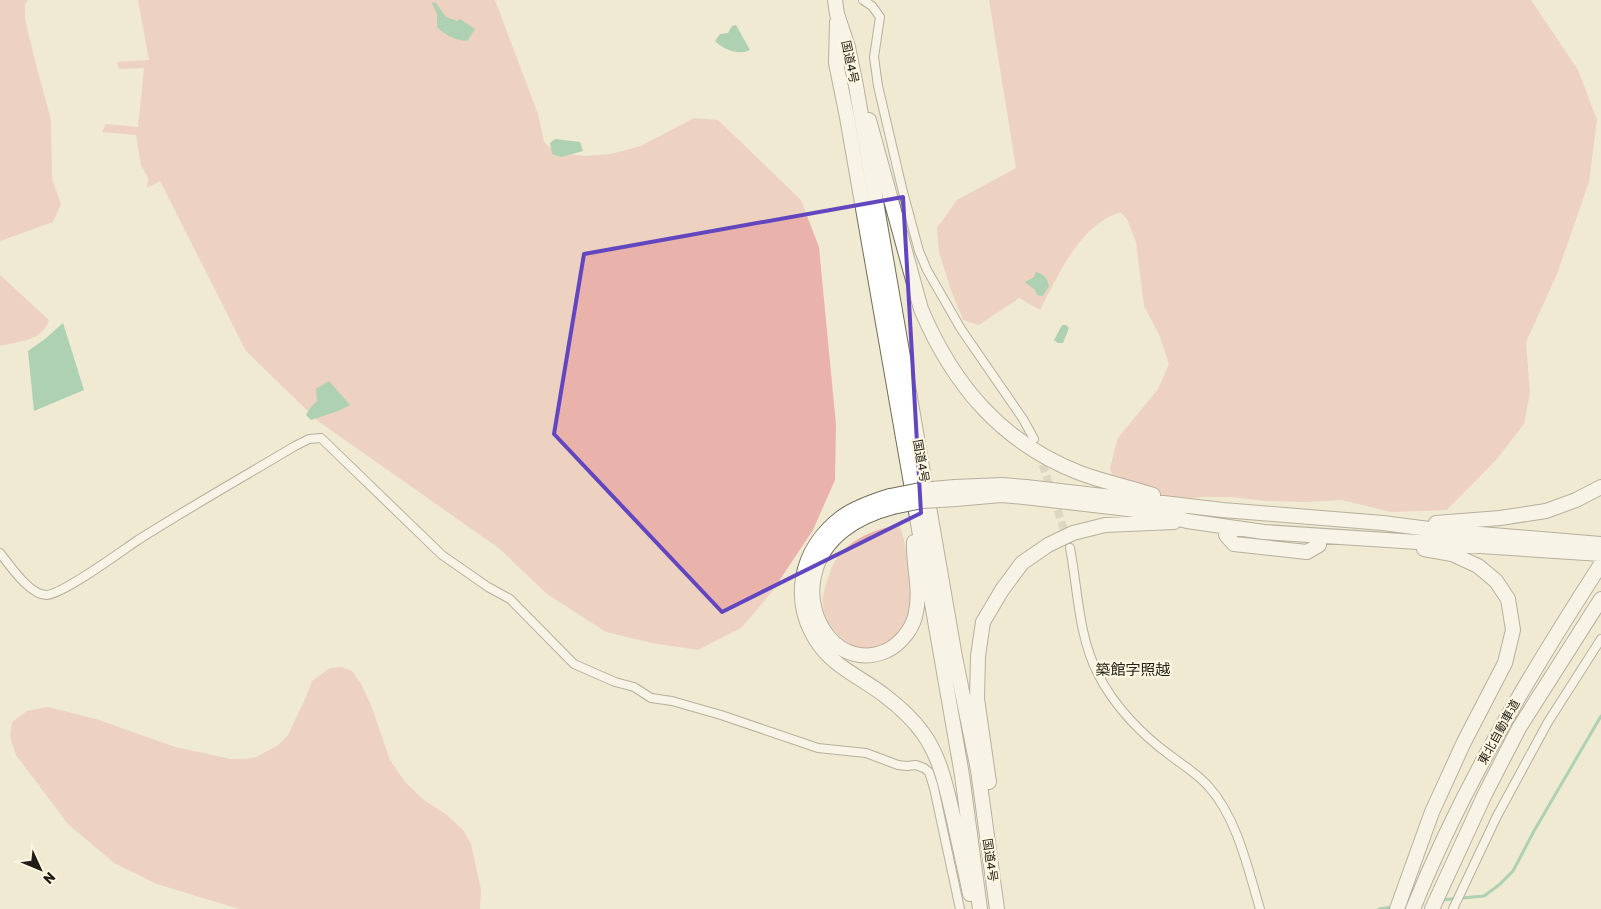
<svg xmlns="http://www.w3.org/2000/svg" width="1601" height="909" font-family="Rubik,'Noto Sans JP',sans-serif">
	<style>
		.green { fill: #e9b3ab }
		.water { fill: #5bb489 }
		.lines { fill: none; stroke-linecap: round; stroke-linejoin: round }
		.stream { stroke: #5bb489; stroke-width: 3 }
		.street-tunnel { stroke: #c6c1ad; stroke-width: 8; stroke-dasharray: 8 4; stroke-linecap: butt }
		.street-casing { stroke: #716b58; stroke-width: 10 }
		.highway-casing { stroke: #716b58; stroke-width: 16 }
		.street { stroke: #fff; stroke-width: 8 }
		.highway { stroke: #fff; stroke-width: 14 }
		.highway-bridge-casing { stroke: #716b58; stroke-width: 16; stroke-linecap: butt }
		.highway-bridge { stroke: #fff; stroke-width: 14 }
		.marked { fill: none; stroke: #6246bf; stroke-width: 4; stroke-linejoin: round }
		.labels { text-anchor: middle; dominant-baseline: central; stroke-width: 4.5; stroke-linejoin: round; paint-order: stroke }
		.street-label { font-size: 12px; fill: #1f1d15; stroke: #fdf7e1 }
		.quarter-label { font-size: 15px; fill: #1f1d15; stroke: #fdf7e1 }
	</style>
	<rect width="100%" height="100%" fill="#f0ead3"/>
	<path class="green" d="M 0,0 L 28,0 L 25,4 L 25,19 L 34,57 L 51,120 L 52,179 L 61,204 L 53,222 L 0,241 Z
		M 138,0 L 495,0 L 538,114 L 544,142 L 556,153 L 586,156 L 611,154 L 641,146 L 694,118 L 718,120 L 801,200 L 819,247 L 836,425 L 835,480 L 813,530 L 771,593 L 741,628 L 698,650 L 652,643 L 606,632 L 547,594 L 500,549 L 318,421 L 246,351 L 160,181 L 147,188 L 148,178 L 141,165 L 136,135 L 102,132 L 106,124 L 138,127 L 144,68 L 119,69 L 117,62 L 149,60 Z
		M 989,0 L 1531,0 L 1578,70 L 1597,120 L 1589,182 L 1557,274 L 1526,342 L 1530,392 L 1524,424 L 1496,460 L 1447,510 L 1391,512 L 1342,500 L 1305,502 L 1267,501 L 1230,497 L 1201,497 L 1155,505 L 1117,490 L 1110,468 L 1118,438 L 1158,389 L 1169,364 L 1159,334 L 1144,306 L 1136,242 L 1127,219 L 1120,212 C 1078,227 1059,274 1040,310 L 1019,298 L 979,325 L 963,320 L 950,287 L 939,252 L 937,228 L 957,200 L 1016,168 Z
		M 0,275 L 49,320 C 42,341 20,341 0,346 Z
		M 899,525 C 905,538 906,552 908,566 C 911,578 914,592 913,604 C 912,611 905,622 901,628 C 894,637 888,646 876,649 C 854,655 829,631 824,612 C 820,601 825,587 829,575 C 838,544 869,530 899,525 Z
		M 342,667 L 352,671 L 361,684 L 371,705 L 390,760 L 405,782 L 424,800 L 447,815 L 463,830 L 471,844 L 481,890 L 480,909 L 239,909 L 157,884 L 114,863 L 68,824 L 16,755 L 10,737 L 12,722 L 27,711 L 48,707 L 99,720 L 175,747 L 231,759 L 246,759 L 256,757 L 277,746 L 288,735 L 306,697 L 312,681 L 330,668 Z"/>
	<path class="water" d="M 435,2 L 446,17 L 457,21 L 460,19 L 475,29 L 467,41 C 455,40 446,36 437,27 L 437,14 L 432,3 Z
		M 736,25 L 750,50 C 738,56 723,49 715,41 L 720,34 L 728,33 L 732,26 Z
		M 555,139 L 580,142 L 583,151 L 561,157 L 552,154 L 550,143 Z
		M 1036,272 C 1044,274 1047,278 1049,286 L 1043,296 L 1037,295 L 1035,290 L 1025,282 L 1034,277 Z
		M 63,323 L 84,390 L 34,411 L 28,351 L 45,339 Z
		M 1062,325 L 1066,325 L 1069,328 L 1063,343 L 1058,343 L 1054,340 Z
		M 329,381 L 350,405 L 338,411 L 311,420 L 306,415 L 310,408 L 317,401 L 316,389 Z"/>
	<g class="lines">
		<path class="stream" d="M 1441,900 L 1484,896 L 1499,885 L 1513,871 L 1534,831 L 1601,716
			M 1379,909 L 1393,907"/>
		<path class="street-tunnel" d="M 1039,453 L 1070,548"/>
		<g class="street-casing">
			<path id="street" d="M 863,0 L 872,6 L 880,17 L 874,57 L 878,86 L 902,188 L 919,251 L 927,270 L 961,329 L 1023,419 L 1034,439
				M 1070,548 C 1078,589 1078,635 1098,674 C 1114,706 1142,735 1171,756 C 1184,766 1198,774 1209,787 C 1237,818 1248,869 1260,909
				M 0,553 C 9,564 30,596 47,595 C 65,593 120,552 138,540 C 190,507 243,477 295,446 L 309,439 L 321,438 L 442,555 L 488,587 L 510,599 L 574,664 L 615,682 L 634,687 L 651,698 L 672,701 L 721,715 L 818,748 L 866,753 L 898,765 L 907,766 L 916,765 L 924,768 L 929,772 L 934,788 L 960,909
				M 1453,909 L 1497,816 L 1548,722 L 1601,639"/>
		</g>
		<g class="highway-casing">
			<path id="highway" d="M 835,0 L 837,14 L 848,47 L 856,86 L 955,657 L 978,770 L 997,909
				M 837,22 L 836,63 L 847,117 L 962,775 L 980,909
				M 869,120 L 921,309 C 953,385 1002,443 1080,473 C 1104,482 1129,487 1153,495
				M 955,487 L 1002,485 L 1026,487 L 1223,510 L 1383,523 L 1444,531 L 1601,544
				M 890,496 C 874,501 856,507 842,517 C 799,549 788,604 821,647 C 837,668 863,679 884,695 C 897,705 912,718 922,732 C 941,757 947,791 954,820 C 959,845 965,869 970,894
				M 956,499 L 1001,495 L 1024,497 L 1154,512 L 1187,521 L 1264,532 L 1601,554
				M 893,507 C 858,516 822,537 814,576 C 804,619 839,671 886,651 C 899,645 911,631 915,617 C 922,590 913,569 914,542
				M 1436,523 L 1500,518 L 1546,511 L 1576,500 L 1601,487
				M 1226,535 L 1234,544 L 1307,552 L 1319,545
				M 989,782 L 977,699 L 978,656 L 983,622 L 1002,590 L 1022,563 L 1048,545 L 1073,533 L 1105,525 L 1174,522
				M 1397,909 L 1432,812 L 1464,742 L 1505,663 L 1513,630 L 1508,599 L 1496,581 L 1478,566 L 1452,554 L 1424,549
				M 1413,909 C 1462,787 1530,674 1601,564
				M 1432,909 L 1485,794 L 1519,728 L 1601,599"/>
		</g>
		<use href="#street" class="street"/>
		<use href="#highway" class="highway"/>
		<g class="highway-bridge-casing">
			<path id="highway-bridge" d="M 890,496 L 920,490 L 955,487
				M 893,507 L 922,501 L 956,499"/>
		</g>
		<use href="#highway-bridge" class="highway-bridge"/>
	</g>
	<path d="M0 0H1601V909H0ZM 903,197 L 921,513 L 722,612 L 554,434 L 584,254 Z" fill="#f0ead3" fill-opacity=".55" fill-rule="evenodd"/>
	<path class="marked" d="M 903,197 L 921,513 L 722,612 L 554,434 L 584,254 Z"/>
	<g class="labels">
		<g class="street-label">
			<text transform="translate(850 62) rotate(78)">国道4号</text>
			<text transform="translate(921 461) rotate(80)">国道4号</text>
			<text transform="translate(1499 732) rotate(-61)">東北自動車道</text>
			<text transform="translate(990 860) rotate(82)">国道4号</text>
		</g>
		<g class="quarter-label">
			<text x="1133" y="670">築館字照越</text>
		</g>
	</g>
	<g transform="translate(40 869) rotate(134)" stroke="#fdf7e1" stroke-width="4" paint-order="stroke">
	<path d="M0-4L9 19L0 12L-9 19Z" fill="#1f1d15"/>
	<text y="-8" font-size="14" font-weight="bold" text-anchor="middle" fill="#1f1d15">N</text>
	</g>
</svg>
